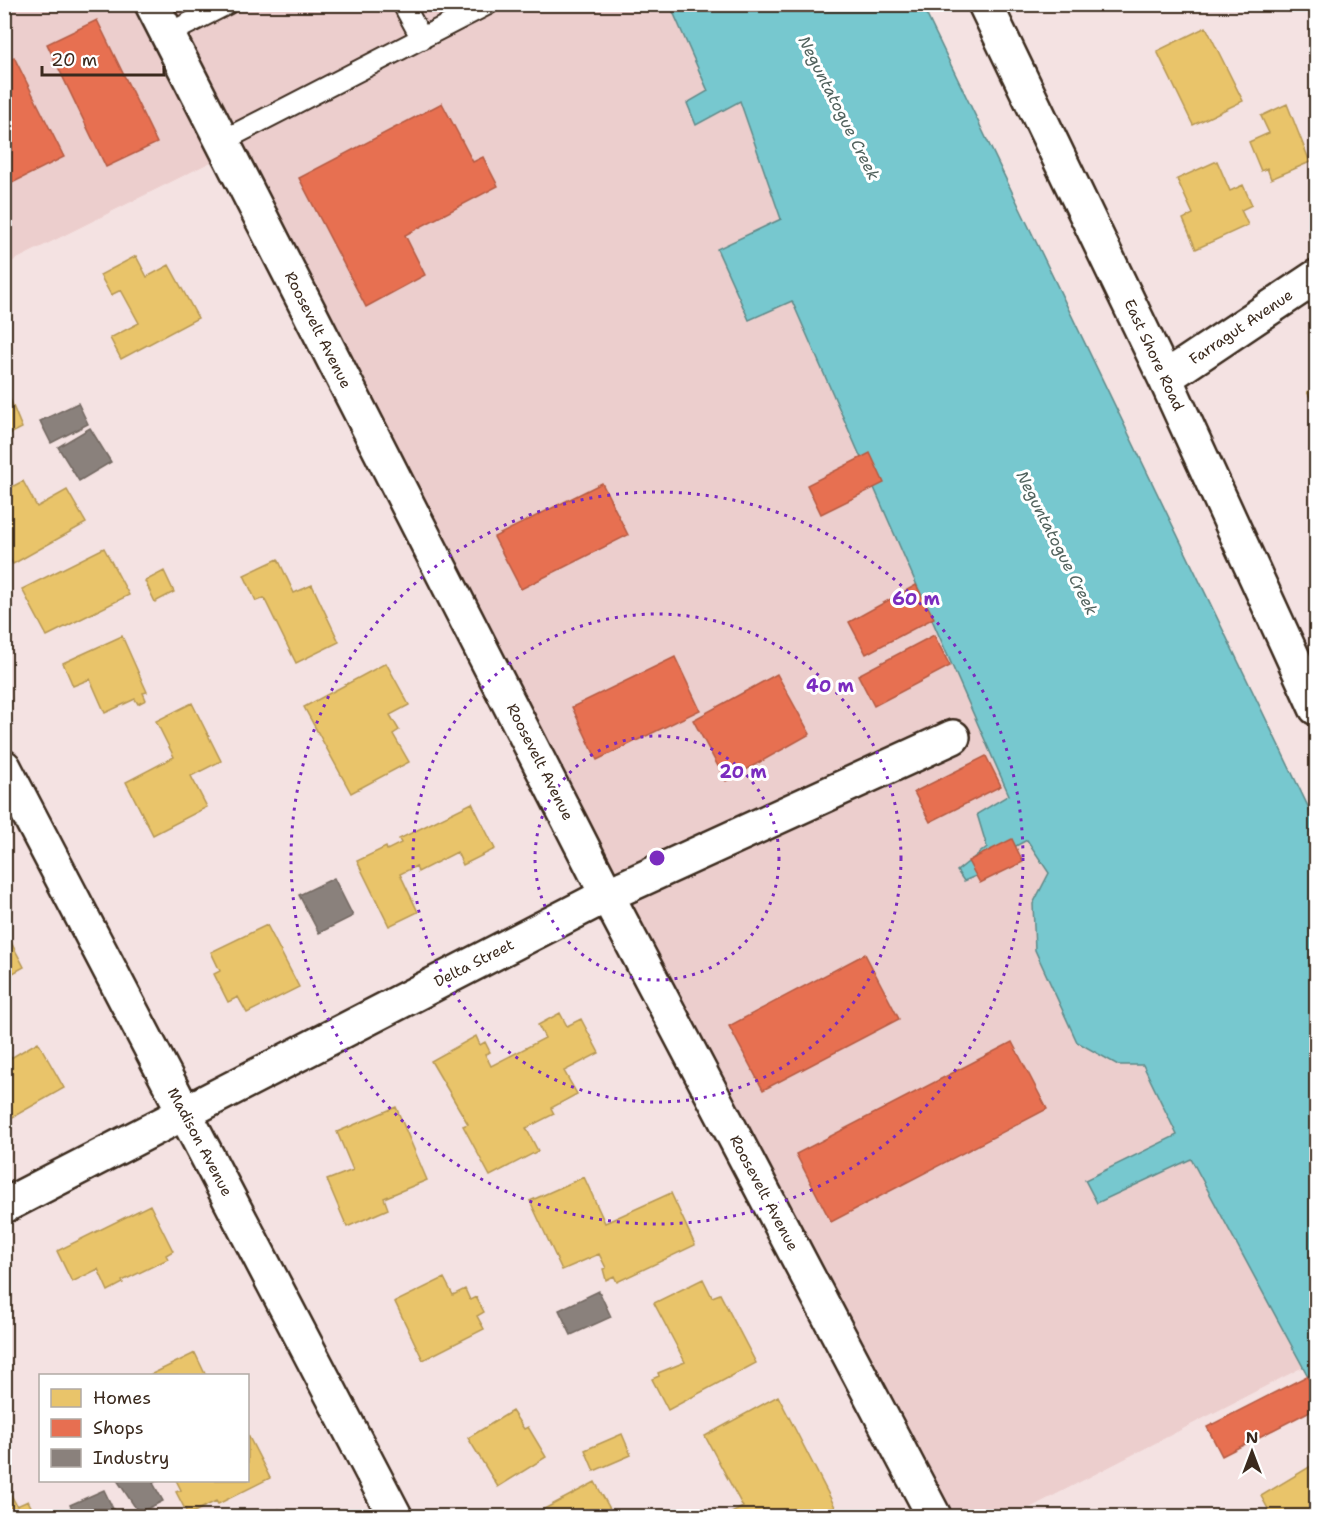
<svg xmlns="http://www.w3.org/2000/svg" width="1321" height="1521" font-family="'Shantell Sans',sans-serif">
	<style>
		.built { fill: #eccecd }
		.water { fill: #77c8cf; stroke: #5f8988; stroke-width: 1.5 }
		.homes { fill: #e9c46a; stroke: #b59653; stroke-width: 1.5 }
		.shops { fill: #e76f51; stroke: #b35a42; stroke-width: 1.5 }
		.industry { fill: #8a817c; stroke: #726760; stroke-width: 1.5 }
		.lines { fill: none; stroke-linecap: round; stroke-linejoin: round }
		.service-casing { stroke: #3b2a1e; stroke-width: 24 }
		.minor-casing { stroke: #3b2a1e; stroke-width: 38 }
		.service { stroke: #fff; stroke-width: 20 }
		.minor { stroke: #fff; stroke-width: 33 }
		.ring { fill: none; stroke: #7b2cbf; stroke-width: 3; stroke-dasharray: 3 6 }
		.labels { text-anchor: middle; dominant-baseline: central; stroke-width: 6; stroke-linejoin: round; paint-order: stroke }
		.street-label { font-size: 15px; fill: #3b2a1e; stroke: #fff }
		.water-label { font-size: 16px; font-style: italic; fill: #50615c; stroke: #fff }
		.centre { fill: #7b2cbf; stroke: #fff; stroke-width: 3 }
		.ring-label { font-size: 18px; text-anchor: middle; font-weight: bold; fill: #7b2cbf; stroke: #fff; stroke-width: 6; stroke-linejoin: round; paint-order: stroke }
	</style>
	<rect width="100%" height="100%" fill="#f4e2e2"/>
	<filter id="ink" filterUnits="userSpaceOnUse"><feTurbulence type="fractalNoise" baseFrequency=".0167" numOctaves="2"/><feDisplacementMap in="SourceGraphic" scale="12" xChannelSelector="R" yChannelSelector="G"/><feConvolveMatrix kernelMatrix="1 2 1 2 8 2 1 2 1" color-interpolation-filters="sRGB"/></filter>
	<g filter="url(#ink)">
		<path class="built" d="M 5,5 L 670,5 L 708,91 L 696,125 L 740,101 L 781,219 L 717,249 L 749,320 L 792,300 L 1009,795 L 988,847 L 957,871 L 965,881 L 998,855 L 1027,839 L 1049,873 L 1033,904 L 1118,1065 L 1143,1065 L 1177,1135 L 1086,1180 L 1097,1203 L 1191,1159 L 1303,1367 L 1014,1516 L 950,1516 L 239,148 L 5,265 Z"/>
		<path class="water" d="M 670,5 L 922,5 L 1316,823 L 1316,1391 L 1191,1159 L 1097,1203 L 1085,1180 L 1177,1135 L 1143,1065 L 1118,1065 L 1077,1042 L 1035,950 L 1033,904 L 1049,873 L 1027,840 L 999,855 L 1002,865 L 964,881 L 957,871 L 987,847 L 977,814 L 1009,795 L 792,301 L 749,320 L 717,249 L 781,219 L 740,101 L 696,125 L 687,103 L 708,91 Z"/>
		<path class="homes" d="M 1206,27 L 1243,101 L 1193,125 L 1157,51 Z
			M 1287,104 L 1310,162 L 1271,179 L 1267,168 L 1261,171 L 1249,142 L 1269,133 L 1261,116 Z
			M 1217,161 L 1230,191 L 1243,185 L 1252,205 L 1241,210 L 1248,225 L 1196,249 L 1183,219 L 1193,214 L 1177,179 Z
			M 136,256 L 147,277 L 169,265 L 198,318 L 121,359 L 110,338 L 139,323 L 121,290 L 111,295 L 100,275 Z
			M 1316,385 L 1316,407 L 1307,392 Z
			M 8,394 L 22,428 L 4,437 L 4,395 Z
			M 23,481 L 37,507 L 67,490 L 86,523 L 13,564 L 4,550 L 4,491 Z
			M 104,548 L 129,595 L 47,636 L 22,589 Z
			M 278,559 L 294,593 L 312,585 L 339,642 L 296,663 L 264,598 L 256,601 L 244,575 Z
			M 164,571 L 174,592 L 155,602 L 145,581 Z
			M 122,636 L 147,692 L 143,693 L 146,700 L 138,704 L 135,699 L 105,713 L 90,679 L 73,686 L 63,663 Z
			M 386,663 L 409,705 L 390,715 L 399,730 L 393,734 L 409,762 L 351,793 L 304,707 Z
			M 192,703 L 221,761 L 191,776 L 207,807 L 153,835 L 126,782 L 174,757 L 156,721 Z
			M 472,803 L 495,849 L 463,865 L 457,852 L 418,872 L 416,866 L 400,874 L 418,912 L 389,926 L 357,861 L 386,847 L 387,850 L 401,843 L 399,839 Z
			M 267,925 L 299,987 L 247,1013 L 238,997 L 228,1002 L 214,974 L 220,971 L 211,952 Z
			M 4,929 L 24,967 L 4,978 Z
			M 560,1013 L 567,1026 L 581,1019 L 599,1053 L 564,1071 L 577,1094 L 551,1108 L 554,1114 L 526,1128 L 538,1151 L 490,1176 L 463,1126 L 468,1124 L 431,1061 L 476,1036 L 480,1045 L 485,1042 L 490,1052 L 485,1054 L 491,1066 L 545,1038 L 538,1025 Z
			M 38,1042 L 64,1088 L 4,1122 L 4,1062 Z
			M 396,1107 L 427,1180 L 384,1198 L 388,1209 L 347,1227 L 327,1180 L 353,1170 L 337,1132 Z
			M 584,1177 L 605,1223 L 671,1193 L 695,1245 L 617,1282 L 614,1276 L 606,1280 L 603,1269 L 606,1268 L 599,1254 L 562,1270 L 530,1201 Z
			M 150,1205 L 173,1251 L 166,1255 L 168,1259 L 122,1281 L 123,1283 L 108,1291 L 98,1269 L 72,1282 L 57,1251 Z
			M 444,1278 L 453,1295 L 465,1289 L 470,1300 L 476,1297 L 484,1312 L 477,1316 L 484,1329 L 423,1360 L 395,1302 Z
			M 703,1279 L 712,1297 L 720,1294 L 756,1363 L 668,1410 L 652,1379 L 659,1376 L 658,1373 L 685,1362 L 654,1303 Z
			M 195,1353 L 206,1376 L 148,1376 Z
			M 778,1396 L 835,1507 L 818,1516 L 726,1516 L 743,1507 L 705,1436 Z
			M 512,1411 L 524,1429 L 528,1427 L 546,1457 L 498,1487 L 468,1438 Z
			M 622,1434 L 631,1455 L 594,1471 L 585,1450 Z
			M 248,1435 L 270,1478 L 218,1504 L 216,1501 L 188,1515 L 176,1492 L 181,1490 L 176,1480 L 248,1480 Z
			M 1316,1463 L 1316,1516 L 1272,1516 L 1261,1496 Z
			M 4,1482 L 17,1506 L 28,1501 L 36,1516 L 4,1516 Z
			M 595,1482 L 614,1516 L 531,1516 Z
			M 279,1509 L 283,1516 L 265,1516 Z"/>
		<path class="shops" d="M 97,20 L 157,143 L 106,167 L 47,44 Z
			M 14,57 L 64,157 L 4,187 L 4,62 Z
			M 442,103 L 473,162 L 483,157 L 498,186 L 405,235 L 425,275 L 366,307 L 299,178 Z
			M 870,453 L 884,483 L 821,514 L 807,485 Z
			M 602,483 L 628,535 L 521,589 L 494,537 Z
			M 916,585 L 934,618 L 866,654 L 849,622 Z
			M 934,635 L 950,666 L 874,706 L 858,675 Z
			M 675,657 L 700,710 L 597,760 L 572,707 Z
			M 777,674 L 810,734 L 726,781 L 693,720 Z
			M 986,756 L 1001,786 L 930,822 L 914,792 Z
			M 1012,839 L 1023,862 L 980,883 L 968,861 Z
			M 865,954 L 899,1019 L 763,1090 L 729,1026 Z
			M 1012,1042 L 1047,1109 L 831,1222 L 796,1154 Z
			M 1307,1376 L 1316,1395 L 1316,1408 L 1222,1456 L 1207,1427 Z"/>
		<path class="industry" d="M 78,403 L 88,424 L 51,443 L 40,421 Z
			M 90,428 L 111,462 L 79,481 L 58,447 Z
			M 334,878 L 353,916 L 319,933 L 299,895 Z
			M 599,1291 L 611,1317 L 571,1335 L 559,1310 Z
			M 117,1480 L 158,1480 L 153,1483 L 163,1501 L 139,1513 Z
			M 104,1490 L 116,1515 L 75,1516 L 70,1505 Z"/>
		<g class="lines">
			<g class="service-casing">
				<path id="service" d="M 403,4 L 422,39
					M 168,34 L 227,4
					M 222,141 L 488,4"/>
			</g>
			<g class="minor-casing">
				<path id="minor" d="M 152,4 L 607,895 L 934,1516
					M 985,4 L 1165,378 L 1316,708
					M 1165,378 L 1316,277
					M 4,767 L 395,1516
					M 4,1206 L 607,895 L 953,737"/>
			</g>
			<use href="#service" class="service"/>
			<use href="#minor" class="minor"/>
		</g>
	</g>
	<g class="ring">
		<circle cx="657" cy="858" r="122"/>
		<circle cx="657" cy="858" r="244"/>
		<circle cx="657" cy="858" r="366"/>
	</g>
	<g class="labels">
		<g class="street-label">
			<text transform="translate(1241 327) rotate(-34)">Farragut Avenue</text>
			<text transform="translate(318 330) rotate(63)">Roosevelt Avenue</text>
			<text transform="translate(1154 355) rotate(65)">East Shore Road</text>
			<text transform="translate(540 762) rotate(63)">Roosevelt Avenue</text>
			<text transform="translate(474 963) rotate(-27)">Delta Street</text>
			<text transform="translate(200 1142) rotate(62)">Madison Avenue</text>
			<text transform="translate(764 1193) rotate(62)">Roosevelt Avenue</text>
		</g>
		<g class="water-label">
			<text transform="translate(839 108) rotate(63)">Neguntatogue Creek</text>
			<text transform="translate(1057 543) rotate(63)">Neguntatogue Creek</text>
		</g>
	</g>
	<circle cx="657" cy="858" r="9" class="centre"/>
	<g class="ring-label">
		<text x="916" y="605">60 m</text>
		<text x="830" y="692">40 m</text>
		<text x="743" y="778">20 m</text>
	</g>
	<rect width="1321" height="1521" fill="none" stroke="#fff" stroke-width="24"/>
	<rect x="12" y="12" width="1297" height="1497" fill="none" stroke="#3b2a1e" stroke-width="2" filter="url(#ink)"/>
	<rect x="39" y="1374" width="210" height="108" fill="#ffffff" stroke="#b1aaa5" stroke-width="1.5"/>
	<rect x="51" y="1389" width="30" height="18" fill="#e9c46a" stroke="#b1aaa5" stroke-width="1.5"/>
	<text x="93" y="1404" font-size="18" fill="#3b2a1e">Homes</text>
	<rect x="51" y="1419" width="30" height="18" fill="#e76f51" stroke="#b1aaa5" stroke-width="1.5"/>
	<text x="93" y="1434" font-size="18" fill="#3b2a1e">Shops</text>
	<rect x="51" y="1449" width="30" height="18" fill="#8a817c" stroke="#b1aaa5" stroke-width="1.5"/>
	<text x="93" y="1464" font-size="18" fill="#3b2a1e">Industry</text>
	<g transform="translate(1252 1452)" stroke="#ffffff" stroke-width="4.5" paint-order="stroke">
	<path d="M0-4.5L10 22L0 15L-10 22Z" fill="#3b2a1e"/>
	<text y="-9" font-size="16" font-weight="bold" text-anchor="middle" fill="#3b2a1e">N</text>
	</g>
	<path d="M42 66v9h122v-9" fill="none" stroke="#3b2a1e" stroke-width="3"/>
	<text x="51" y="66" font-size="18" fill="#3b2a1e" stroke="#ffffff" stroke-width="4.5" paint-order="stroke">20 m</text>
</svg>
